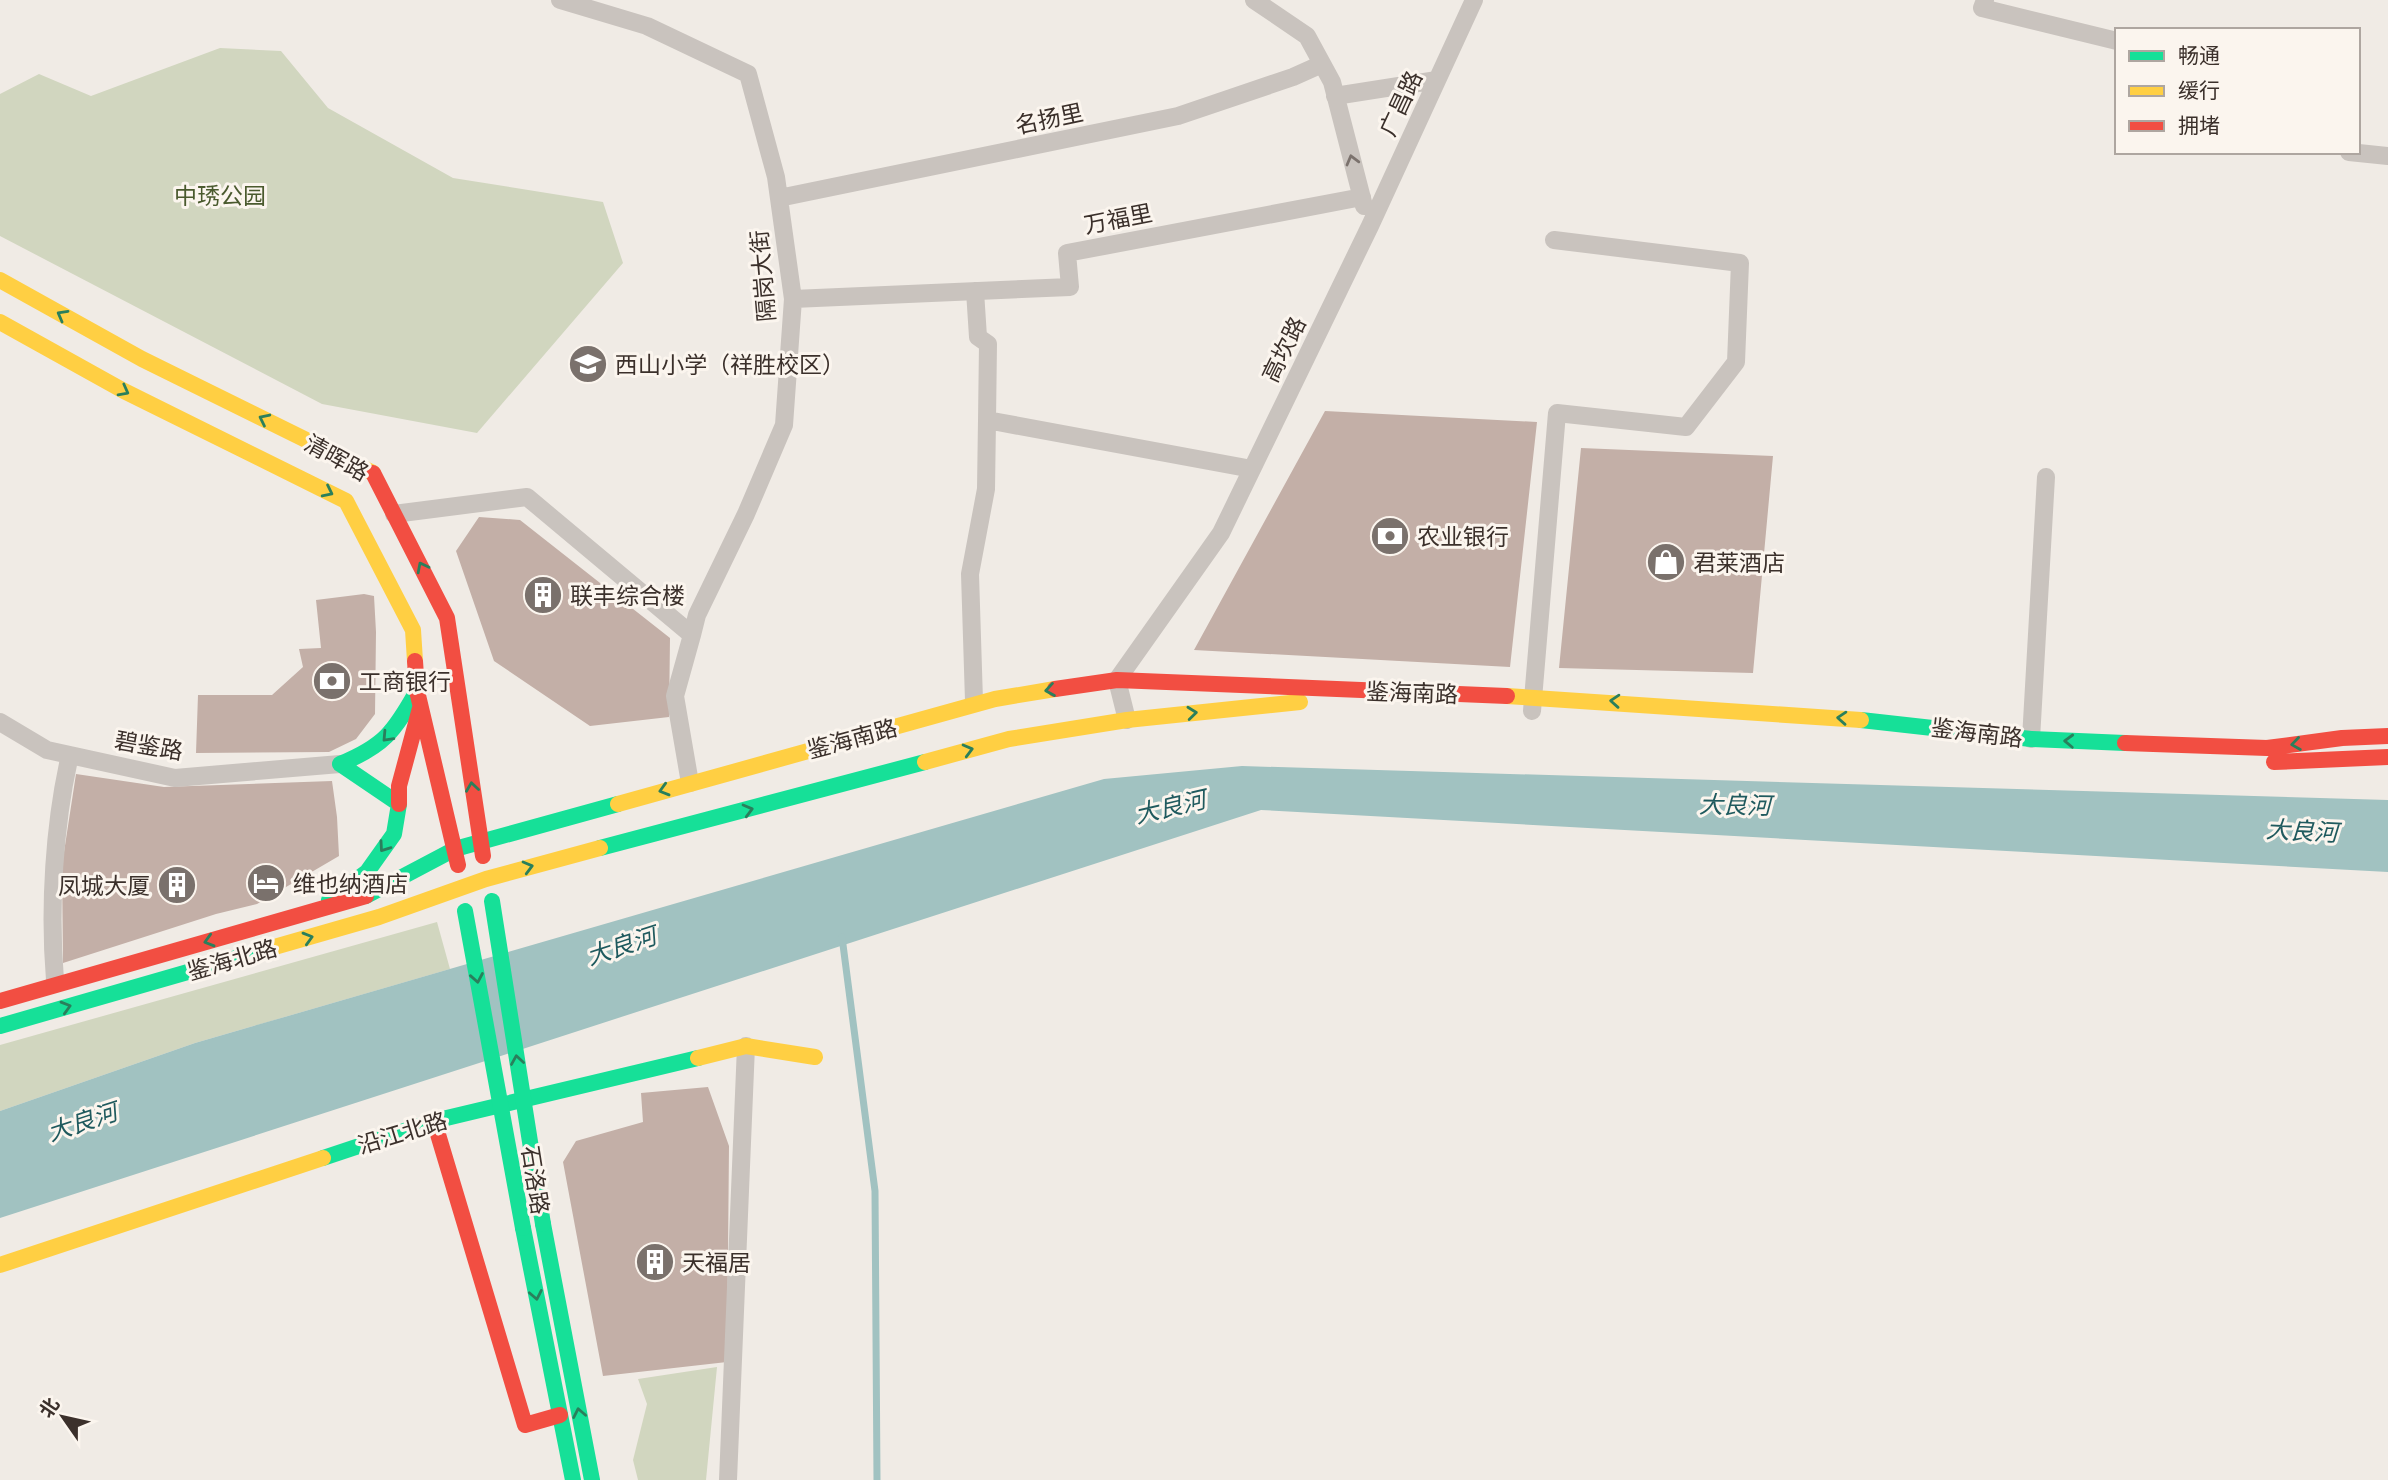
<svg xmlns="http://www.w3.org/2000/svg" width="2388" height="1480" font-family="Barlow,'Noto Sans SC',sans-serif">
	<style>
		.green { fill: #d1d6bf }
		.water { fill: #a1c2c1 }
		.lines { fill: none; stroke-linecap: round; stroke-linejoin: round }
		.stream { stroke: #a1c2c1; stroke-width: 7 }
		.building { fill: #c3afa7 }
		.street { stroke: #c9c3be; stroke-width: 18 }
		.fast { stroke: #16e098; stroke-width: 16 }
		.slow { stroke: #ffcf43; stroke-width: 16 }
		.jam { stroke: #f24e42; stroke-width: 16 }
		.fast-bridge { stroke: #16e098; stroke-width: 16 }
		.oneway { stroke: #7b726d }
		.oneway2 { stroke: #2a7f5c }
		.labels { text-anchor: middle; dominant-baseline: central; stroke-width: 6; stroke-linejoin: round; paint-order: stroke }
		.street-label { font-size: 23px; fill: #3b302b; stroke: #fbf5ee }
		.park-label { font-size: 23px; fill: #4a5a2e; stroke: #fbf5ee }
		.poi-label { font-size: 23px; fill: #3b302b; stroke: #fbf5ee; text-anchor: start }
		.water-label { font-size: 24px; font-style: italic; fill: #1f5a5e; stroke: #fbf5ee }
	</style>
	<rect width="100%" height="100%" fill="#f0ebe5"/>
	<path class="green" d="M 220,48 L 281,51 L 328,108 L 453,178 L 603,202 L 623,263 L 477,433 L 322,404 L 0,236 L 0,94 L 39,74 L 91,96 Z
		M 437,922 L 450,969 L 195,1043 L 0,1111 L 0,1045 Z
		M 717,1367 L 706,1480 L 638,1480 L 633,1460 L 647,1404 L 638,1379 Z"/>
	<path class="water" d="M 1242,766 L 2388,800 L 2388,872 L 1261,810 L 0,1218 L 0,1111 L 195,1043 L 1104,779 Z"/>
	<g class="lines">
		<path class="stream" d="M 842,937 L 875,1191 L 877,1480"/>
	</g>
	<path class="building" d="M 1325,411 L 1537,422 L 1510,667 L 1194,650 Z
		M 1581,448 L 1773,456 L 1753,673 L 1559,668 Z
		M 479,517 L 520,520 L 670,638 L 669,717 L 590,726 L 494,661 L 456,551 Z
		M 364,594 L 374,596 L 376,632 L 375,714 L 356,739 L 329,752 L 196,753 L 198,695 L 272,695 L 303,667 L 299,649 L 321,648 L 316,600 Z
		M 76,774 L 164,787 L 332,781 L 337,817 L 339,856 L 257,904 L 216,914 L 63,963 L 62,865 Z
		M 708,1087 L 729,1146 L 727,1362 L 603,1376 L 563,1162 L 576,1141 L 643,1122 L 641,1093 Z"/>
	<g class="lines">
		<path class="street" d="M 560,0 L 647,26 L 748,74 L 776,177 L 793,299 L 784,425 L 746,514 L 697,615 L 692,635 L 675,696 L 690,783
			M 1254,0 L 1307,36 L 1332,82 L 1364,206
			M 1985,0 L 1982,8 L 2117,41
			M 1335,96 L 1437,80
			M 2349,152 L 2388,156
			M 779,198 L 1178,116 L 1293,77 L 1322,64
			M 975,291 L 978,337 L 988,344 L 987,420 L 1252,469
			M 793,299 L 1070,287 L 1067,253 L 1362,197
			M 394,514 L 527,497 L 692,635
			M 974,701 L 970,574 L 986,489 L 987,420
			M 1532,711 L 1557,413 L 1686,427 L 1736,362 L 1740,263 L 1554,240
			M 1127,720 L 1117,680 L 1221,533 L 1370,226 L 1474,0
			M 0,722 L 47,750 L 175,778 L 340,764
			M 2031,739 L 2046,477
			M 55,980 C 49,909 54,824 70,755
			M 728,1480 L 746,1046"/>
		<path class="fast" d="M 1861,720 L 2031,739 L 2125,743
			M 340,764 C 384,746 394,732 417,691
			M 600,848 L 925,762
			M 366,896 L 455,849 L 618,804
			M 329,900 L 367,872 L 394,834 L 399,804 L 340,764
			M 0,1026 L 264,950
			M 323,1158 L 434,1121 L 698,1058
			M 543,1224 L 592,1480
			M 523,1228 L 573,1480"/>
		<path class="slow" d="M 0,280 L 142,359 L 373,473
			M 0,322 L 124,391 L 346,501 L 413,630 L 415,661
			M 1507,696 L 1861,720
			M 925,762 L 1009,739 L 1127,720 L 1300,702
			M 618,804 L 995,699 L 1055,689
			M 264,950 L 379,917 L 486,879 L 600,848
			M 698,1058 L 746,1046 L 815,1057
			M 0,1265 L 323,1158"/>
		<path class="jam" d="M 373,473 L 447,618 L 483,856
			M 415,661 L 417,691 L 458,865
			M 1055,689 L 1117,680 L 1507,696
			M 2125,743 L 2267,748 L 2342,738 L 2388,736
			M 2274,762 L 2388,757
			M 399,804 L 399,786 L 420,708
			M 0,1001 L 366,896
			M 434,1121 L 525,1425 L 560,1415"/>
		<path class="fast-bridge" d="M 492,901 L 543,1224
			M 465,911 L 523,1228"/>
	</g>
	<defs><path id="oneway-chevron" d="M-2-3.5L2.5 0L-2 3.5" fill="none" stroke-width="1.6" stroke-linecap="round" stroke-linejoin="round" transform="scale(1.75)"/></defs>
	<use class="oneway" href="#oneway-chevron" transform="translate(1352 160) rotate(-105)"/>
	<g class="oneway2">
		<use href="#oneway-chevron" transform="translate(62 315) rotate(-151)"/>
		<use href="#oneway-chevron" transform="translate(124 391) rotate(28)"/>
		<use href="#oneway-chevron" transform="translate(264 419) rotate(-154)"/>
		<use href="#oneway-chevron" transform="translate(328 492) rotate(26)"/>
		<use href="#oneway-chevron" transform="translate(422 567) rotate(-117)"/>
		<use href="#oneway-chevron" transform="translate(1050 690) rotate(171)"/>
		<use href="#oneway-chevron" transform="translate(1615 701) rotate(-176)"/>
		<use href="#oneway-chevron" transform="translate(1192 713) rotate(-6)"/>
		<use href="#oneway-chevron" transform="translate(1842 718) rotate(-176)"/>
		<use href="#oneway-chevron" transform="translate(387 737) rotate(133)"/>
		<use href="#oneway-chevron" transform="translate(2069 741) rotate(-178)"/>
		<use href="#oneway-chevron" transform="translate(2296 744) rotate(172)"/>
		<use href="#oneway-chevron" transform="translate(968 750) rotate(-15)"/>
		<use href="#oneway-chevron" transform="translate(472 787) rotate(-98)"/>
		<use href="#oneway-chevron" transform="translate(664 790) rotate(164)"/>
		<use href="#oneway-chevron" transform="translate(748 810) rotate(-15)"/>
		<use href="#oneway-chevron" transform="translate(384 847) rotate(125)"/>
		<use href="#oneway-chevron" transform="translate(528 867) rotate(-15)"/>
		<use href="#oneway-chevron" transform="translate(308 938) rotate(-16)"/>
		<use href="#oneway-chevron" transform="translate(209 941) rotate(164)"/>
		<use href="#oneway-chevron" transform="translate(477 978) rotate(80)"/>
		<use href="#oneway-chevron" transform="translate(66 1007) rotate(-16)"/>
		<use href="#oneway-chevron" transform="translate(517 1060) rotate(-99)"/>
		<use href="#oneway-chevron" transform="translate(536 1295) rotate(79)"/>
		<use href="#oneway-chevron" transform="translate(579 1413) rotate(-101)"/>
	</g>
	<defs>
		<g id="school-disc" transform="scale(2.0125)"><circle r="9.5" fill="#7a716c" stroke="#fbf5ee"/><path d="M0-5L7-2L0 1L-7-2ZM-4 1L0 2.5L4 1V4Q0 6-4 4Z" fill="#fff"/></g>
		<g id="bank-disc" transform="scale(2.0125)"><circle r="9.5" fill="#7a716c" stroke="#fbf5ee"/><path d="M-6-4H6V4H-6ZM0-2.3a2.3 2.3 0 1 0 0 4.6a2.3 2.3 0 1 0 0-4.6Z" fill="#fff"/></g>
		<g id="shop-disc" transform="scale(2.0125)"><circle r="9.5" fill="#7a716c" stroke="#fbf5ee"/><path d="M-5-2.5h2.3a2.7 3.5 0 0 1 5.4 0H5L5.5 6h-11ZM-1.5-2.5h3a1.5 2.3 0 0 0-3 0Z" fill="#fff"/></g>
		<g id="building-disc" transform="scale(2.0125)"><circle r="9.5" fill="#7a716c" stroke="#fbf5ee"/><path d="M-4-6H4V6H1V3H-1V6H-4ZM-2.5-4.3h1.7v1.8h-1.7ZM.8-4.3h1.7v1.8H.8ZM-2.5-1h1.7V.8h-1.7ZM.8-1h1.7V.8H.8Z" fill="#fff"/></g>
		<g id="hotel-disc" transform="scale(2.0125)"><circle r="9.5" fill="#7a716c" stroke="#fbf5ee"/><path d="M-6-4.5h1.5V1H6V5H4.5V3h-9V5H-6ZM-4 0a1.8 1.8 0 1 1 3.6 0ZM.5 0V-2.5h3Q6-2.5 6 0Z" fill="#fff"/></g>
	</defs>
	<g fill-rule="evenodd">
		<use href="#school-disc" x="588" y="364"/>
		<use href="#bank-disc" x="1390" y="536"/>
		<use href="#shop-disc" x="1666" y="562"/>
		<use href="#building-disc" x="543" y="595"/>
		<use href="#bank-disc" x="332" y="681"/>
		<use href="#hotel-disc" x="266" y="883"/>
		<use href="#building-disc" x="177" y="885"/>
		<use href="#building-disc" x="655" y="1262"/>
	</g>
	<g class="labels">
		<g class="street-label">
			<text transform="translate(1400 103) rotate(-65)">广昌路</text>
			<text transform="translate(1049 118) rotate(-12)">名扬里</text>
			<text transform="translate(1118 218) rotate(-11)">万福里</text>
			<text transform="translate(762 276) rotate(-95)">隔岗大街</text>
			<text transform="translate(1283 349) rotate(-64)">高坎路</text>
			<text transform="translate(337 457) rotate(29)">清晖路</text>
			<text transform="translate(1412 692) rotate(2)">鉴海南路</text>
			<text transform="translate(1977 732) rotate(7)">鉴海南路</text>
			<text transform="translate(852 738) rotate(-15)">鉴海南路</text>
			<text transform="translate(149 745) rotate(10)">碧鉴路</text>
			<text transform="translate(232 959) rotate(-16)">鉴海北路</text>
			<text transform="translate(402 1132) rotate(-17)">沿江北路</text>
			<text transform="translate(536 1180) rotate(81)">石洛路</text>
		</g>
		<g class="park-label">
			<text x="220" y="195">中琇公园</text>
		</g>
		<g class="poi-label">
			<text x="615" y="364">西山小学（祥胜校区）</text>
			<text x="1417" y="536">农业银行</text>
			<text x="1693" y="562">君莱酒店</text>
			<text x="570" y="595">联丰综合楼</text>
			<text x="359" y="681">工商银行</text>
			<text x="293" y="883">维也纳酒店</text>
			<text x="150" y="885" text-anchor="end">凤城大厦</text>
			<text x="682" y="1262">天福居</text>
		</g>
		<g class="water-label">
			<text transform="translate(1735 804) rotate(1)">大良河</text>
			<text transform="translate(1170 806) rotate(-13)">大良河</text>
			<text transform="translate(2302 830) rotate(3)">大良河</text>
			<text transform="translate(621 945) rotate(-18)">大良河</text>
			<text transform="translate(82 1121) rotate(-18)">大良河</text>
		</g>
	</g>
	<rect x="2115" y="28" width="245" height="126" fill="#fbf5ee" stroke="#aea6a0" stroke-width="2"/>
	<rect x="2129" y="51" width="35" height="10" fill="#16e098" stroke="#aea6a0" stroke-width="2"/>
	<text x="2178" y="63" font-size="21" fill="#3b302b">畅通</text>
	<rect x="2129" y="86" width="35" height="10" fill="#ffcf43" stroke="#aea6a0" stroke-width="2"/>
	<text x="2178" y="98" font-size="21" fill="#3b302b">缓行</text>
	<rect x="2129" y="121" width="35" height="10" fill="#f24e42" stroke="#aea6a0" stroke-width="2"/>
	<text x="2178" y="133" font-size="21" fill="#3b302b">拥堵</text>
	<g transform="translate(63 1417) rotate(304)" stroke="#fbf5ee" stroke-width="5" paint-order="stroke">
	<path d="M0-5L12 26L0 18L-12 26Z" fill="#3b302b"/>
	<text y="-10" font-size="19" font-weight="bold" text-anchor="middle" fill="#3b302b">北</text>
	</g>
</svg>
